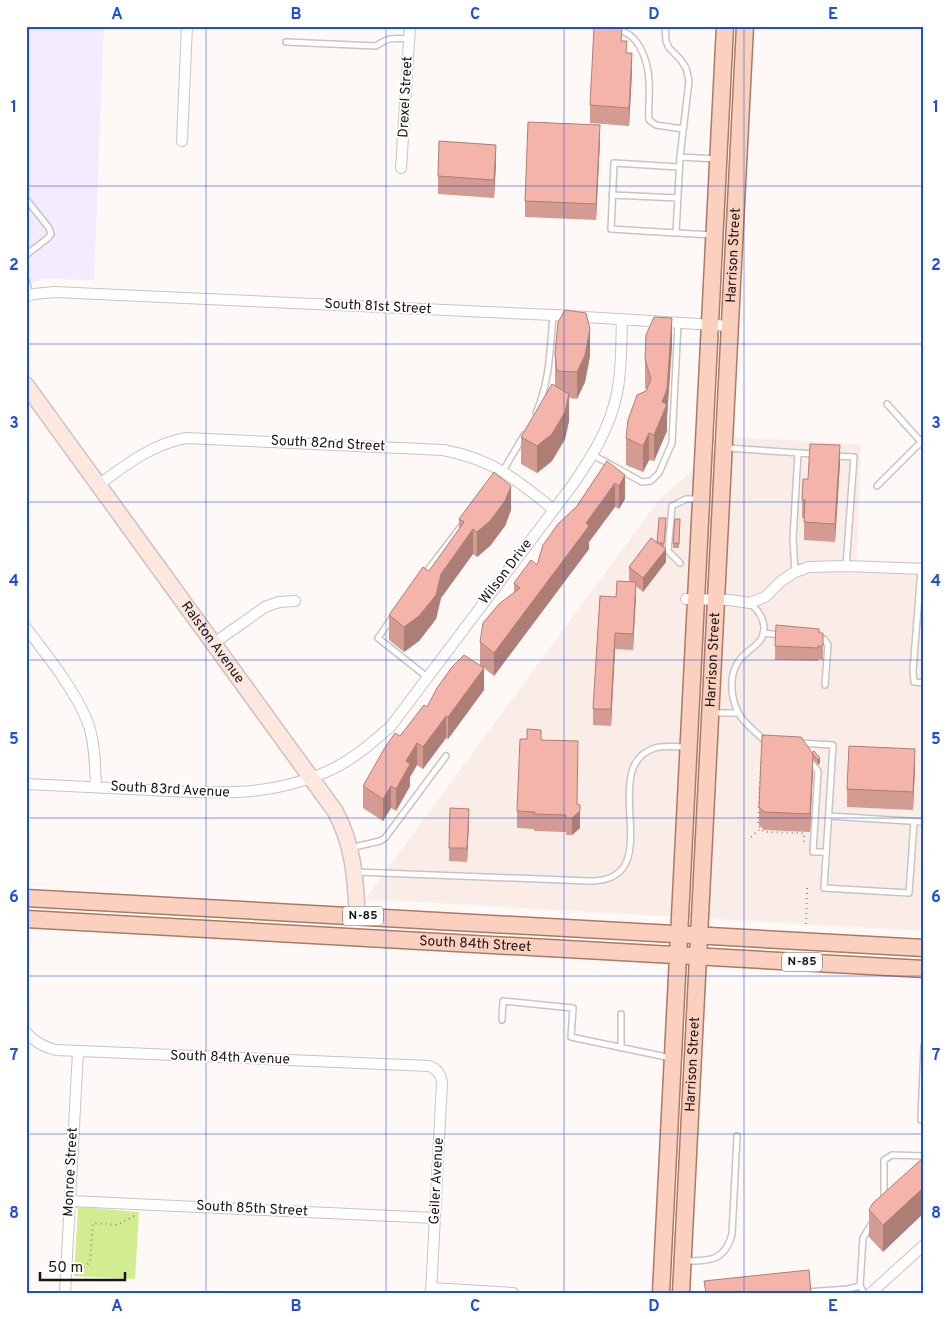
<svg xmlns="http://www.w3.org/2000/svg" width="950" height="1319" font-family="Overpass,sans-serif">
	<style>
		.built { fill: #faede7 }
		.education { fill: #f3ecfe }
		.green { fill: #d1ed8f }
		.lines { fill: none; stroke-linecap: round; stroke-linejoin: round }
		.lane-casing { stroke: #c9c4c2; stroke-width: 8 }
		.street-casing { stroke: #c9c4c2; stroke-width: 12 }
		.secondary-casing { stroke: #c9c4c2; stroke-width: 18 }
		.primary-casing { stroke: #ab7a67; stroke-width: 19 }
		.path { stroke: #918d8c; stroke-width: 2; stroke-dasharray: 1 4; stroke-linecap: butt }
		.lane { stroke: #fff; stroke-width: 5 }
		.street { stroke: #fff; stroke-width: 10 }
		.secondary { stroke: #fee7df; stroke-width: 15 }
		.primary { stroke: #fcd0be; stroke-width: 16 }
		.wall { fill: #d39b91 }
		.shaded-wall { fill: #ac7e76 }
		.building { fill: #f5b4a9; stroke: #ac7e76 }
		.grid { fill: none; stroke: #1d4ed8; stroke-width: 1; stroke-opacity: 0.55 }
		.labels { text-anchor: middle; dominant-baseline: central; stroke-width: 4; stroke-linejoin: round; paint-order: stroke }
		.shield { fill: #fff; stroke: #5e5d5c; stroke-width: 1 }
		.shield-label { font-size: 12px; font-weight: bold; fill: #191716 }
		.street-label { font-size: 14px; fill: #191716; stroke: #fff }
		.neatline { fill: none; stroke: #1d4ed8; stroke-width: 2 }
		.grid-label { font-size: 16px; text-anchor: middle; font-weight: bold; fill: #1d4ed8 }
	</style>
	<rect width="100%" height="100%" fill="#fef9f7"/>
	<path class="built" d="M 730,437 L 861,444 L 857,560 L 924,562 L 924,931 L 365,899 L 658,501 Z"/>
	<path class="education" d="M 26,26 L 104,26 L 94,280 L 43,279 L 26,285 Z"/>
	<path class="green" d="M 78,1207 L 139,1212 L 135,1279 L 74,1276 Z"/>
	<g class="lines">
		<g class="lane-casing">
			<path id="lane" d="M 665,26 L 666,41 L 669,48 L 680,59 L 686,68 L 689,81 L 680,157 L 676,233 L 713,235
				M 616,30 C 639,32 648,61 649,81 C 650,94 648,107 649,120 L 656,125 L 683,129
				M 286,42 L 376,46 C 389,37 393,38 409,39
				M 680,157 L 717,159
				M 612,195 L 678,198
				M 26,199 L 49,228 L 51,234 L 48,238 L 26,255
				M 676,233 L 611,229 L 614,163 L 679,167
				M 26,280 L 30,295
				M 887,404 L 923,444
				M 536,413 C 550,381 550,349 553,315
				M 727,448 L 815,454
				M 593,455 L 642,482 L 651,481 L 659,473 L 672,443 L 678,323
				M 834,456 L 854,457 L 846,566
				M 503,471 L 524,435
				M 877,486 L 918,445 L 924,444
				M 680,563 L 668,551 L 672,506 L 686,499 L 699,499
				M 921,569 L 913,671 L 914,682 L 924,683
				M 795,572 L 793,538 L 798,453
				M 424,575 L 463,524
				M 750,604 C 762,612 770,630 758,643 C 751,650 741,655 737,664 C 729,678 731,698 738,712 C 743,723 756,732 764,740 L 768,741
				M 392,618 L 378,638 L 427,677
				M 763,633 L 782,635
				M 818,637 L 824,639 L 828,645 L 825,685
				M 714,713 L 738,713
				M 799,743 L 833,745 L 824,888 L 909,893 L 914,822
				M 809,760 L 818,771 L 813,852 L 826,852
				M 829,816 L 924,822
				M 350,848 L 380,841 L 385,838 L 446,756
				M 356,872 L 589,881 C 672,882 594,767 655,748 C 664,745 676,747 686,747
				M 502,1020 L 503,1001 L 573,1008 L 571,1037 L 671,1058
				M 924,1046 L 921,1120 L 924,1120
				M 621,1048 L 621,1014
				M 884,1198 L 884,1160 L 892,1155 L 924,1156
				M 686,1261 C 710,1261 725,1261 732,1234 L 737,1136
				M 806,1292 L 848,1289 L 860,1286
				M 864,1293 L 860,1286 L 863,1238 L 872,1223"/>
		</g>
		<g class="street-casing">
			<path id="street" d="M 182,141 L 187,26
				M 401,168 L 410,26
				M 26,297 L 34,294 L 54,292 L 553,315 L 730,326
				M 98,485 C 126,465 152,444 186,438 L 443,450 C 492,459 516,479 553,509
				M 686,599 L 730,600 L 750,603 L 765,597 L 781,581 L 795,572 L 809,567 L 846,566 L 924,569
				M 26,628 C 47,655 78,694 89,726 C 95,745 95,767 96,787
				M 214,643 L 265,607 L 279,602 L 295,601
				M 26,784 C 68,786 110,788 151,790 C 213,793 267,798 326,772 C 350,762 372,743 391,726 L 571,487 C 592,457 610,428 617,393 C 622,369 621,343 622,319
				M 26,1032 C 34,1042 43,1047 56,1050 L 429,1066 C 437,1069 440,1073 442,1082 L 431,1293
				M 70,1201 L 435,1218
				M 431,1288 L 513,1293
				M 65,1293 L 78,1052
				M 871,1293 L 924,1245"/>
		</g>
		<g class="secondary-casing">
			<g id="secondary">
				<path id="s1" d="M 26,385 L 335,811 C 353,844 356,879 357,916"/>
			</g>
		</g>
		<g class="primary-casing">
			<g id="primary">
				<path d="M 26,898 L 924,948"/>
				<path id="s2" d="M 26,919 L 924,969"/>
				<path d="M 661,1293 L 725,26"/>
				<path id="s3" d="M 681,1293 L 745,26"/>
			</g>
		</g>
		<path class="path" d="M 761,762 L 758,825 L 764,832 L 804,833 L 804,844
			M 751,837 L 760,829
			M 806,924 L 807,888
			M 76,1274 L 90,1262 L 93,1223 L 117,1225 L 136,1215"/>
		<use href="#lane" class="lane"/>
		<use href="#street" class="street"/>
		<use href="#secondary" class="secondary"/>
		<use href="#primary" class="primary"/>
	</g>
	<path class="wall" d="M 622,41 L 632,72 L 629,126 L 590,123 L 590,105 Z
		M 600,141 L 596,220 L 525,217 L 525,201 Z
		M 496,163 L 494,198 L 438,194 L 438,176 Z
		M 672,345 L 667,417 L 667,431 L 654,461 L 649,460 L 643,472 L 626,465 L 626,438 L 646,390 L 645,386 L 645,359 Z
		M 555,354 L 590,356 L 585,382 L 577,399 L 569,398 L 569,421 L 565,439 L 552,461 L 537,473 L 521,464 L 521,437 L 555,386 Z
		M 607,461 L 625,499 L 619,509 L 615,507 L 589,542 L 589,549 L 494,676 L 484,668 L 484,690 L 448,739 L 446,738 L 423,769 L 417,765 L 410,777 L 410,786 L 396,811 L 391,808 L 383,821 L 363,808 L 363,786 L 400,736 L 427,707 L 480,665 L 480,642 L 514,592 L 514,583 L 537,565 L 577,506 Z
		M 840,463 L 835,542 L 804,540 L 804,518 L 802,518 L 802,500 L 808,479 Z
		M 511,510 L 505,526 L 490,546 L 477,557 L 473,554 L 441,598 L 436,619 L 419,641 L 404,652 L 389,640 L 389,615 L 429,571 L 459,529 L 459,519 Z
		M 680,519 L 679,548 L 673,548 L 673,543 Z
		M 666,523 L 664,547 L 666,562 L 643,592 L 636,586 L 633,650 L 615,649 L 611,726 L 593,725 L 593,709 L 616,597 L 631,582 L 629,580 L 629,567 L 657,542 Z
		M 819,633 L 823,647 L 823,660 L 818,659 L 818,661 L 775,660 L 775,646 Z
		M 541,740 L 578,805 L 580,828 L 572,835 L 566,835 L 566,832 L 534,831 L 534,829 L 517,828 L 517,811 Z
		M 814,751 L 820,763 L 818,765 L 813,759 L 810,832 L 764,830 L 759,825 L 759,807 Z
		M 915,767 L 913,810 L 847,807 L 847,789 Z
		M 469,822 L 467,862 L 449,861 L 449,848 Z
		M 924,1157 L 883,1252 L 869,1237 L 869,1210 Z"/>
	<path class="shaded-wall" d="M 632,53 L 632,72 L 629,126 L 629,108 Z
		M 600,125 L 600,141 L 596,220 L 596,204 Z
		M 496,145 L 496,163 L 494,198 L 494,180 Z
		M 672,318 L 672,345 L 667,417 L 667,431 L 654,461 L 654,435 L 662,402 Z
		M 590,329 L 590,356 L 585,382 L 577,399 L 577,372 Z
		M 569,394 L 569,421 L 565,439 L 552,461 L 537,473 L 537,446 Z
		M 649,433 L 649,460 L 643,472 L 643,446 Z
		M 840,445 L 840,463 L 835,542 L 835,524 Z
		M 625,475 L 625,499 L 619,509 L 619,486 Z
		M 615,483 L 615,507 L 589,542 L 589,549 L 494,676 L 494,653 L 586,523 Z
		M 511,486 L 511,510 L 505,526 L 490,546 L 477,557 L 477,532 Z
		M 473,529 L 473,554 L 441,598 L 436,619 L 419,641 L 404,652 L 404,627 Z
		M 666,549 L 666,562 L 643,592 L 643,578 Z
		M 636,582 L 636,598 L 633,650 L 633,634 Z
		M 615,633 L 615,649 L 611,726 L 611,709 Z
		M 484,668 L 484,690 L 448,739 L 448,717 Z
		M 446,716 L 446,738 L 423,769 L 423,747 Z
		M 417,743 L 417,765 L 410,777 L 410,786 L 396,811 L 396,789 L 406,761 Z
		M 915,749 L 915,767 L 913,810 L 913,792 Z
		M 813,754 L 813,772 L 810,832 L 810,814 Z
		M 820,758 L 820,763 L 818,765 L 818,760 Z
		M 391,786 L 391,808 L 383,821 L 383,799 Z
		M 580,805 L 580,828 L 572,835 L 572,818 L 578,813 Z
		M 469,809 L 469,822 L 467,862 L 467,848 Z
		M 924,1187 L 924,1213 L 883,1252 L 883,1225 Z"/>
	<path class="building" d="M 594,27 L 622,28 L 621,41 L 627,41 L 626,53 L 632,53 L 629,108 L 590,105 Z
		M 528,122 L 600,125 L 596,204 L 525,201 Z
		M 439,141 L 496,145 L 494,180 L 438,176 Z
		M 565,310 L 586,313 L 590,329 L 585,355 L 577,372 L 557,371 L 555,354 L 558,322 Z
		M 654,317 L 672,318 L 667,389 L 662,402 L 667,404 L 654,435 L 649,433 L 643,446 L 626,438 L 628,420 L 637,395 L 646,391 L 651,379 L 645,359 L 646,335 Z
		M 552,384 L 569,394 L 565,412 L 552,434 L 537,446 L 521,437 Z
		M 810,444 L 840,445 L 835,524 L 804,522 L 805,500 L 802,500 L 803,479 L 808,479 Z
		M 607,461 L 625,475 L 619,486 L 615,483 L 586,523 L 589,526 L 494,653 L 480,642 L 483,623 L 499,604 L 520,588 L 514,583 L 531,560 L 537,565 L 543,545 L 558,524 L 577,506 Z
		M 494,472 L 511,486 L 505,501 L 490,521 L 477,532 L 473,529 L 441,574 L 436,595 L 419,616 L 404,627 L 389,615 L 423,567 L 429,571 L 464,522 L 459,519 Z
		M 659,518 L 666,518 L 664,543 L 657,543 Z
		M 675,519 L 680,519 L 679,544 L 673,543 Z
		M 651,538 L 666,549 L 643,578 L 629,567 Z
		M 617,581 L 636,582 L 633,634 L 615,633 L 611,709 L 593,709 L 600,596 L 616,597 Z
		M 776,625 L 819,629 L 819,633 L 823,633 L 823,646 L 818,646 L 818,648 L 775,646 Z
		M 464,655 L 484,668 L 448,717 L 446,716 L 423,747 L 417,743 L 406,761 L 410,764 L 396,789 L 391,786 L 383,799 L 363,786 L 384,749 L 395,733 L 400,736 L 424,705 L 427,707 L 437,688 L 452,667 Z
		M 527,729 L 541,730 L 541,740 L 578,741 L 577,804 L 580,805 L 580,811 L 572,818 L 566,818 L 566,815 L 534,814 L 535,812 L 517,811 L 520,739 L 527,739 Z
		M 762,735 L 801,737 L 813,754 L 810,814 L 764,812 L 759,807 Z
		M 849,746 L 915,749 L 913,792 L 847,789 Z
		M 814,751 L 820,758 L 818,760 L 812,753 Z
		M 450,808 L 469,809 L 467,848 L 449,848 Z
		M 924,1157 L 924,1187 L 883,1225 L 869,1210 L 873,1203 Z
		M 809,1270 L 811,1293 L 706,1293 L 704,1281 Z"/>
	<path class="grid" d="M 206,26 L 206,1293M 386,26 L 386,1293M 564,26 L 564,1293M 744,26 L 744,1293M 26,186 L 924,186M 26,344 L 924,344M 26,502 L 924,502M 26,660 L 924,660M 26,818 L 924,818M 26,976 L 924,976M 26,1134 L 924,1134"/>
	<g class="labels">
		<g class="shield">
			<rect x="343" y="906.5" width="40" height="19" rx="4"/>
			<rect x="782" y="952.5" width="40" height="19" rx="4"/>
		</g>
		<g class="shield-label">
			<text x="363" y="916">N-85</text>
			<text x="802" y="962">N-85</text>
		</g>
		<g class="street-label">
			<text transform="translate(406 97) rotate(-87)">Drexel Street</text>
			<text stroke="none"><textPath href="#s3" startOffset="1039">Harrison Street</textPath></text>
			<text transform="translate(378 307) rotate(3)">South 81st Street</text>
			<text transform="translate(328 444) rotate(3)">South 82nd Street</text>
			<text transform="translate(506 572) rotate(-53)">Wilson Drive</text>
			<text stroke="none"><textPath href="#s1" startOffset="318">Ralston Avenue</textPath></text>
			<text stroke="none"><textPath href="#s3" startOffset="634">Harrison Street</textPath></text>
			<text transform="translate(170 790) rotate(3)">South 83rd Avenue</text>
			<text stroke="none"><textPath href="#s2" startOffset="450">South 84th Street</textPath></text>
			<text transform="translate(230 1058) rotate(2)">South 84th Avenue</text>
			<text stroke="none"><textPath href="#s3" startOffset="229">Harrison Street</textPath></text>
			<text transform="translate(71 1172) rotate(-87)">Monroe Street</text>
			<text transform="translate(437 1181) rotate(-87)">Geiler Avenue</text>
			<text transform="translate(252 1209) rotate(3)">South 85th Street</text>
		</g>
	</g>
	<rect width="950" height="1319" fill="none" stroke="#ffffff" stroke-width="55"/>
	<path d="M40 1272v8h85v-8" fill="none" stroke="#191716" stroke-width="2.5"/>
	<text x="48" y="1272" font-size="15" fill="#191716" stroke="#ffffff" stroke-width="4" paint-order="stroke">50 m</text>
	<rect x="28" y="28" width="894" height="1264" class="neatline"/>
	<g class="grid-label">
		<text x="117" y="19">A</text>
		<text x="296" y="19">B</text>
		<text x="475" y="19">C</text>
		<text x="654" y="19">D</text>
		<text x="833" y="19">E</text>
		<text x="14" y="112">1</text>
		<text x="936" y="112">1</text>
		<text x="14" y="270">2</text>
		<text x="936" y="270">2</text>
		<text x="14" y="428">3</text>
		<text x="936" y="428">3</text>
		<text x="14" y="586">4</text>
		<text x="936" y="586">4</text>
		<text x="14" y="744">5</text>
		<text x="936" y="744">5</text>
		<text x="14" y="902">6</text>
		<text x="936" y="902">6</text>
		<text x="14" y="1060">7</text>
		<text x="936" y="1060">7</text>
		<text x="14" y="1218">8</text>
		<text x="936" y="1218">8</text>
		<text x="117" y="1311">A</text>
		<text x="296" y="1311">B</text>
		<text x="475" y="1311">C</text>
		<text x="654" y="1311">D</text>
		<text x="833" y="1311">E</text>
	</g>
</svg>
